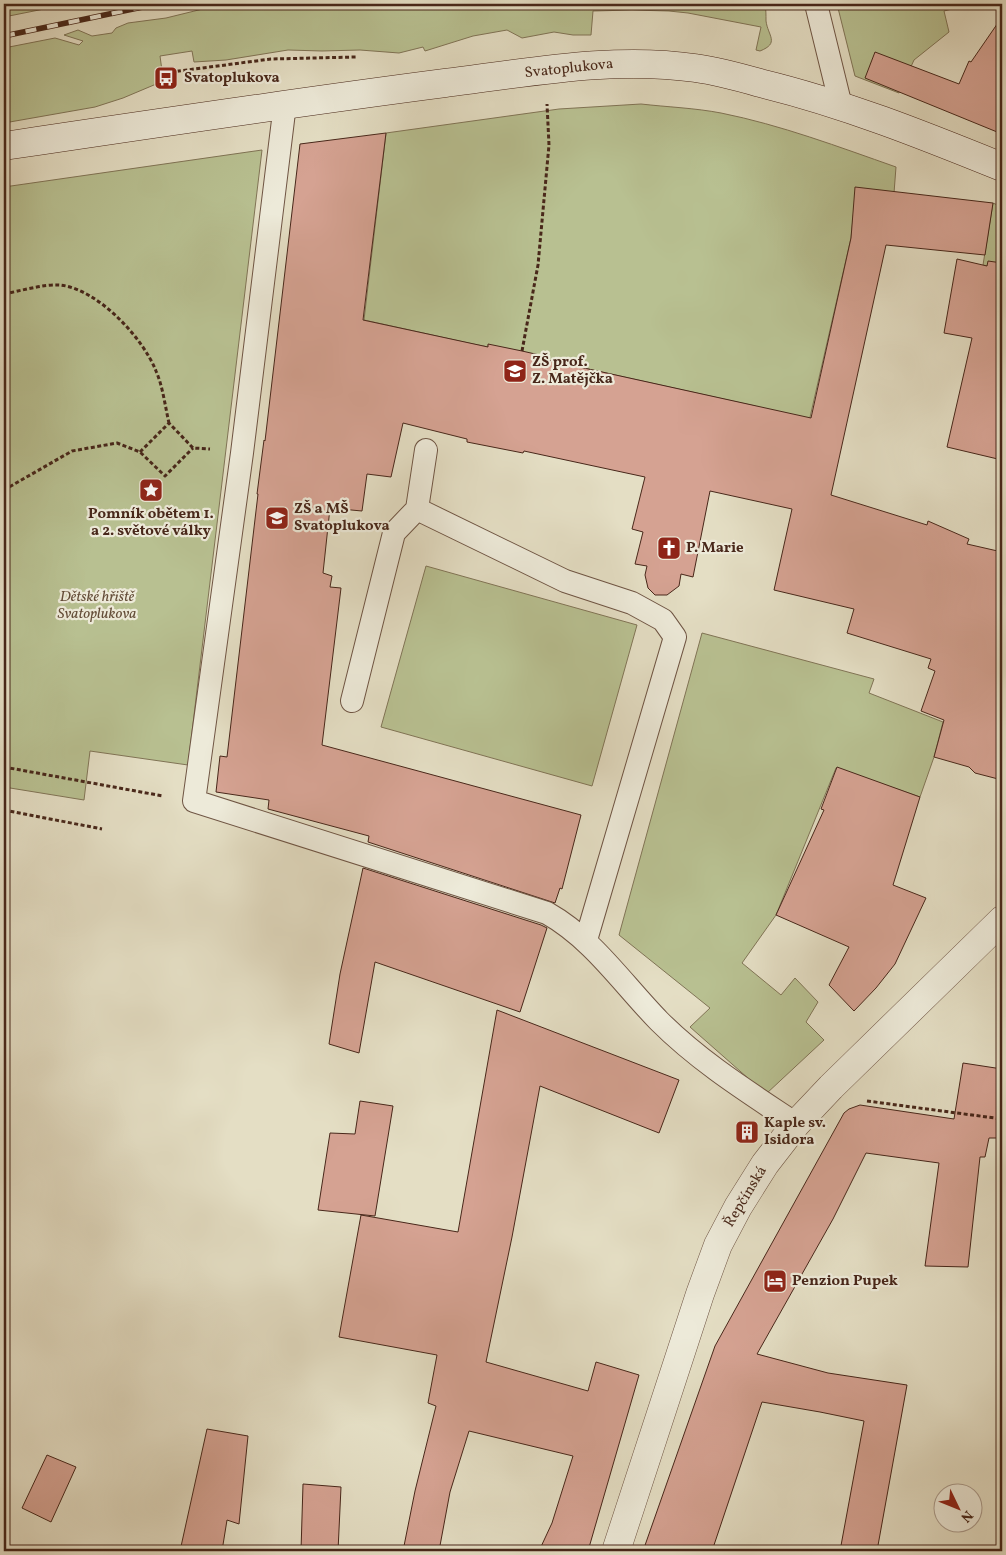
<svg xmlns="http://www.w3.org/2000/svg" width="1006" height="1555" font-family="Vollkorn,serif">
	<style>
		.green { fill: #b8c091; stroke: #807456 }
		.building { fill: #d5a292; stroke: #48271a }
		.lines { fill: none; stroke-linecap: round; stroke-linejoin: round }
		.lane-casing { stroke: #6f5544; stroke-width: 24 }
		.street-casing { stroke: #6f5544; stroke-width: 29 }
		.secondary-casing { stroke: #48271a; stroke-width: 29 }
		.path { stroke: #48271a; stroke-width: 3; stroke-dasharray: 4 2.5; stroke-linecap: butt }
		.lane { stroke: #edead9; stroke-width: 22 }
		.street { stroke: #edead9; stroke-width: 28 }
		.secondary { stroke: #edead9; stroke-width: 28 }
		.rail-casing { stroke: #48271a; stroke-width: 5.5 }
		.rail { stroke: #edead9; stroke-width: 4; stroke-dasharray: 11; stroke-linecap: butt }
		.labels { text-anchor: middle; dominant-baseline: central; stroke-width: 4.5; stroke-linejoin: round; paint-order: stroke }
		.street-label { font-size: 15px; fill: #48271a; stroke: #edead9 }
		.poi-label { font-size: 15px; font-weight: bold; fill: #48271a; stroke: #edead9; text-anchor: start }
		.park-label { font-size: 15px; font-style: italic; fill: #644d38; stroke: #edead9 }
	</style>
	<rect width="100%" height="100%" fill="#e4dec4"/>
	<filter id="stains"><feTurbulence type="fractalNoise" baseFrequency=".004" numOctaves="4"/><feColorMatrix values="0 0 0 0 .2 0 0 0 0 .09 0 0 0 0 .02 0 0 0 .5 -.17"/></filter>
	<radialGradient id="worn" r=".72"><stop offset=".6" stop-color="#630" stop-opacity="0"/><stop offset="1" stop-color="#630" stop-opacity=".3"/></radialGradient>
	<path class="green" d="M 4,4 L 45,4 L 49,8 L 4,17 Z
		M 223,4 L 765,4 C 766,9 766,15 766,21 C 768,36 780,43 760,51 L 756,50 L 761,27 L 688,13 L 669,11 L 632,10 L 593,11 L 591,35 L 573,35 L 554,32 L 522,38 L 507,30 L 473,36 L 425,51 L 423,47 L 399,53 L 360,50 L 322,51 L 288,50 L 226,60 L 194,62 L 192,51 L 160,56 L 163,78 L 161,82 L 123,98 L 95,107 L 4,123 L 4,48 L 55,38 L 79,45 L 83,41 L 64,35 L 78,30 L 92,36 L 112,33 L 116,28 L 128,23 L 166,18 Z
		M 837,4 L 972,4 L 944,11 L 949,32 L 914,60 L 899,93 L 855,76 Z
		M 641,104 C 667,107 695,108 721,113 C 781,125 839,147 896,167 L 894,193 L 856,189 L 851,238 L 808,426 L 755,406 L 543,359 L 544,357 L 488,345 L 488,347 L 473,344 L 364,320 L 386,133 L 559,109 Z
		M 262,150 L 188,765 L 90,751 L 84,800 L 4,787 L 4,187 Z
		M 993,203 L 1002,207 L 1002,270 L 983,265 Z
		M 426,566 L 637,625 L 592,786 L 381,727 Z
		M 702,633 L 874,679 L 869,693 L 943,722 L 934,757 L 920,797 L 836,768 L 776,915 L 742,963 L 781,995 L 795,978 L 818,1002 L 806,1022 L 824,1040 L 766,1094 L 690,1027 L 710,1008 L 619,935 Z"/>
	<path class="building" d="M 1002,17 L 1002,134 L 865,78 L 875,52 L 959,84 L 969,61 L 971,62 Z
		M 386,133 L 363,320 L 488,347 L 488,344 L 522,351 L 544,356 L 543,359 L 811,418 L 851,238 L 855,187 L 993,203 L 985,255 L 886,245 L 831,495 L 927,525 L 928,521 L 969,539 L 967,544 L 1002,552 L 1002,780 L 975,773 L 969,767 L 934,757 L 944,720 L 921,711 L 935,671 L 928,668 L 931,659 L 847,633 L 854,609 L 774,590 L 792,509 L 710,491 L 693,577 L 681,574 L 679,586 L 667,595 L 655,595 L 648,588 L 645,575 L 647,566 L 635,564 L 643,532 L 632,529 L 645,477 L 524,451 L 523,453 L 467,442 L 467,439 L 403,423 L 391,477 L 367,474 L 362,511 L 330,508 L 323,573 L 332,576 L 330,587 L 341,588 L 322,745 L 581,815 L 562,889 L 560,888 L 555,903 L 368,842 L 369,836 L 268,809 L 269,800 L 216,792 L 220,756 L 227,757 L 258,494 L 257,494 L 264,440 L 265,441 L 300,144 Z
		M 957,259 L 987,266 L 988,261 L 1002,263 L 1002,460 L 947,447 L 972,338 L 944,333 Z
		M 837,767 L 920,797 L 893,885 L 926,898 L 895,964 L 876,988 L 854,1011 L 829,985 L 849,947 L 776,915 L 824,810 L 821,809 Z
		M 363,868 L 541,925 L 547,928 L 520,1012 L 375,962 L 359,1053 L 329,1044 L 340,974 Z
		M 497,1010 L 679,1080 L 659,1133 L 540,1086 L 512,1237 L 486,1362 L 588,1391 L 596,1362 L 639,1375 L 588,1551 L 539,1551 L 552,1523 L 573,1456 L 469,1431 L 450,1492 L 439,1551 L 403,1551 L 415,1491 L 436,1406 L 428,1403 L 437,1355 L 339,1337 L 361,1215 L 458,1232 Z
		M 963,1063 L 1002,1069 L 1002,1138 L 989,1138 L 985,1157 L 980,1157 L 968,1267 L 925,1266 L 939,1163 L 866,1153 L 833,1219 L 757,1354 L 828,1373 L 907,1385 L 877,1551 L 840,1551 L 864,1421 L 820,1412 L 762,1402 L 712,1551 L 643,1551 L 715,1346 L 844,1113 L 849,1109 L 860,1105 L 954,1119 Z
		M 360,1101 L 393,1106 L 375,1216 L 318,1210 L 330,1133 L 355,1134 Z
		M 207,1429 L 248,1436 L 239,1524 L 227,1520 L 222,1551 L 180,1551 Z
		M 47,1455 L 76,1467 L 51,1522 L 22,1508 Z
		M 303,1484 L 341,1487 L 338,1551 L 301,1551 Z"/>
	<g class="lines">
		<g class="lane-casing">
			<path id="lane" d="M 816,4 L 841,106
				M 285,104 L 242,453 L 194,801 L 547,913 C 593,939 622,983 659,1021 C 700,1062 748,1092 796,1124
				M 426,450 L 417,509 L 565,581 L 632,603 L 663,620 L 675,637 L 586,940
				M 352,701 L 394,533 L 417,509"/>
		</g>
		<g class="street-casing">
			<path id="street" d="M 616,1551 L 700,1294 L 718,1245 L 738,1207 L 765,1164 L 796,1124 L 831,1087 L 1002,920"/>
		</g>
		<g class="secondary-casing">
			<path id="secondary" d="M 4,146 C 151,124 298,102 445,83 C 528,73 612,56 695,68 C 717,71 739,77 760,83 C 843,103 923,135 1002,167"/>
		</g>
		<path class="path" d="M 164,73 L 271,59 L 356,57
			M 4,294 C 20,291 43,284 60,285 C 98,289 143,338 156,371 C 163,387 165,406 169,423
			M 522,351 L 538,265 L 549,145 L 547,104
			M 140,452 L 169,423 L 193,448 L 210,449
			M 4,490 L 72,451 L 117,443 L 140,452 L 165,476 L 193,448
			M 4,767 L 163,796
			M 4,810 L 102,829
			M 867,1101 L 1002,1119"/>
		<use href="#lane" class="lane"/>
		<use href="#street" class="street"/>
		<use href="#secondary" class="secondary"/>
		<g class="rail-casing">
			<path id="rail" d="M 4,36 L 157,4"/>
		</g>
		<use href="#rail" class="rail"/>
	</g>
	<defs>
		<g id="bus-square" transform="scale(1.25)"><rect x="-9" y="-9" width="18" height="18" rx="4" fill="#8f2418" stroke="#edead9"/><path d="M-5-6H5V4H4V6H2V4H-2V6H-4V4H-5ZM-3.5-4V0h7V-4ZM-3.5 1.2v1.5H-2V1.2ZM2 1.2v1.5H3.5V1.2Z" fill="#fff"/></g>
		<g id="school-square" transform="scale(1.25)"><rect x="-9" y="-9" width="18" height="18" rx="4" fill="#8f2418" stroke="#edead9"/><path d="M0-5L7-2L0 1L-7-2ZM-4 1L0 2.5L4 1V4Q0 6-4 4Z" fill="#fff"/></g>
		<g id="sight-square" transform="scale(1.25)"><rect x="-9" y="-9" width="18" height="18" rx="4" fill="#8f2418" stroke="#edead9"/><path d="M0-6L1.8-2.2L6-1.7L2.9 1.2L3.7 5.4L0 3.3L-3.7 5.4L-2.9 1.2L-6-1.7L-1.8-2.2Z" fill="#fff"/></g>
		<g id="church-square" transform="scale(1.25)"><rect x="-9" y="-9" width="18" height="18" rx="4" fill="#8f2418" stroke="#edead9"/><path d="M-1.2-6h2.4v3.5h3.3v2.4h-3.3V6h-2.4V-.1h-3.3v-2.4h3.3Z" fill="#fff"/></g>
		<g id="building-square" transform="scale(1.25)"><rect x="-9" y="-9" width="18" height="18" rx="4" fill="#8f2418" stroke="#edead9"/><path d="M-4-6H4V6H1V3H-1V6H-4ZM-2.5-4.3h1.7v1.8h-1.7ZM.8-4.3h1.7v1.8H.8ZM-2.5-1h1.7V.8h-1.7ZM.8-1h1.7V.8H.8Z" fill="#fff"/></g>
		<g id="hotel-square" transform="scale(1.25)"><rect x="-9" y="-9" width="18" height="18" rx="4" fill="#8f2418" stroke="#edead9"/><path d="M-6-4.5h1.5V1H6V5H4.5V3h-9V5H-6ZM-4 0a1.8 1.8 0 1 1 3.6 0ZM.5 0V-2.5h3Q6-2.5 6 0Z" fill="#fff"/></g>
	</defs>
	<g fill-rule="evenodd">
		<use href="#bus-square" x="166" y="78"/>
		<use href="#school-square" x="515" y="371"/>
		<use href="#sight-square" x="151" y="490"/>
		<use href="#school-square" x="277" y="518"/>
		<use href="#church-square" x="669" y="548"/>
		<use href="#building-square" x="747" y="1132"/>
		<use href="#hotel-square" x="775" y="1281"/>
	</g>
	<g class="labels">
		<g class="street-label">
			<text transform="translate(569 69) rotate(-6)">Svatoplukova</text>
			<text transform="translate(746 1197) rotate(-59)">Řepčínská</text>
		</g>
		<g class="poi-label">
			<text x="184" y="78">Svatoplukova</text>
			<text x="532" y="362">ZŠ prof.<tspan x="532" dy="17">Z. Matějčka</tspan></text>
			<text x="294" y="509">ZŠ a MŠ<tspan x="294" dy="17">Svatoplukova</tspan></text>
			<text x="151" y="514" text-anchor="middle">Pomník obětem 1.<tspan x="151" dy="17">a 2. světové války</tspan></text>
			<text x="686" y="548">P. Marie</text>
			<text x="764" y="1123">Kaple sv.<tspan x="764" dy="17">Isidora</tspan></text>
			<text x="792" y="1281">Penzion Pupek</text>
		</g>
		<g class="park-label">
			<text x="97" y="597">Dětské hřiště<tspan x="97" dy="17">Svatoplukova</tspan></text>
		</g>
	</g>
	<rect width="1006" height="1555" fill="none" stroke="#e4dec4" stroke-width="20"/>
	<rect x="5" y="5" width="996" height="1545" fill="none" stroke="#48271a" stroke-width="2.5"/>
	<rect x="10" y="10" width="986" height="1535" fill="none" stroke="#48271a"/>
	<g transform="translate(958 1508) rotate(133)"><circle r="24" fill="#edead9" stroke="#ab9c8d"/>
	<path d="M0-4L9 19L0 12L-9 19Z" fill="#8f2418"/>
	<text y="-8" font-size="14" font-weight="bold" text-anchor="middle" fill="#48271a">N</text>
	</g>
	<rect width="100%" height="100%" filter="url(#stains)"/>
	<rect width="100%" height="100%" fill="url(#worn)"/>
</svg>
